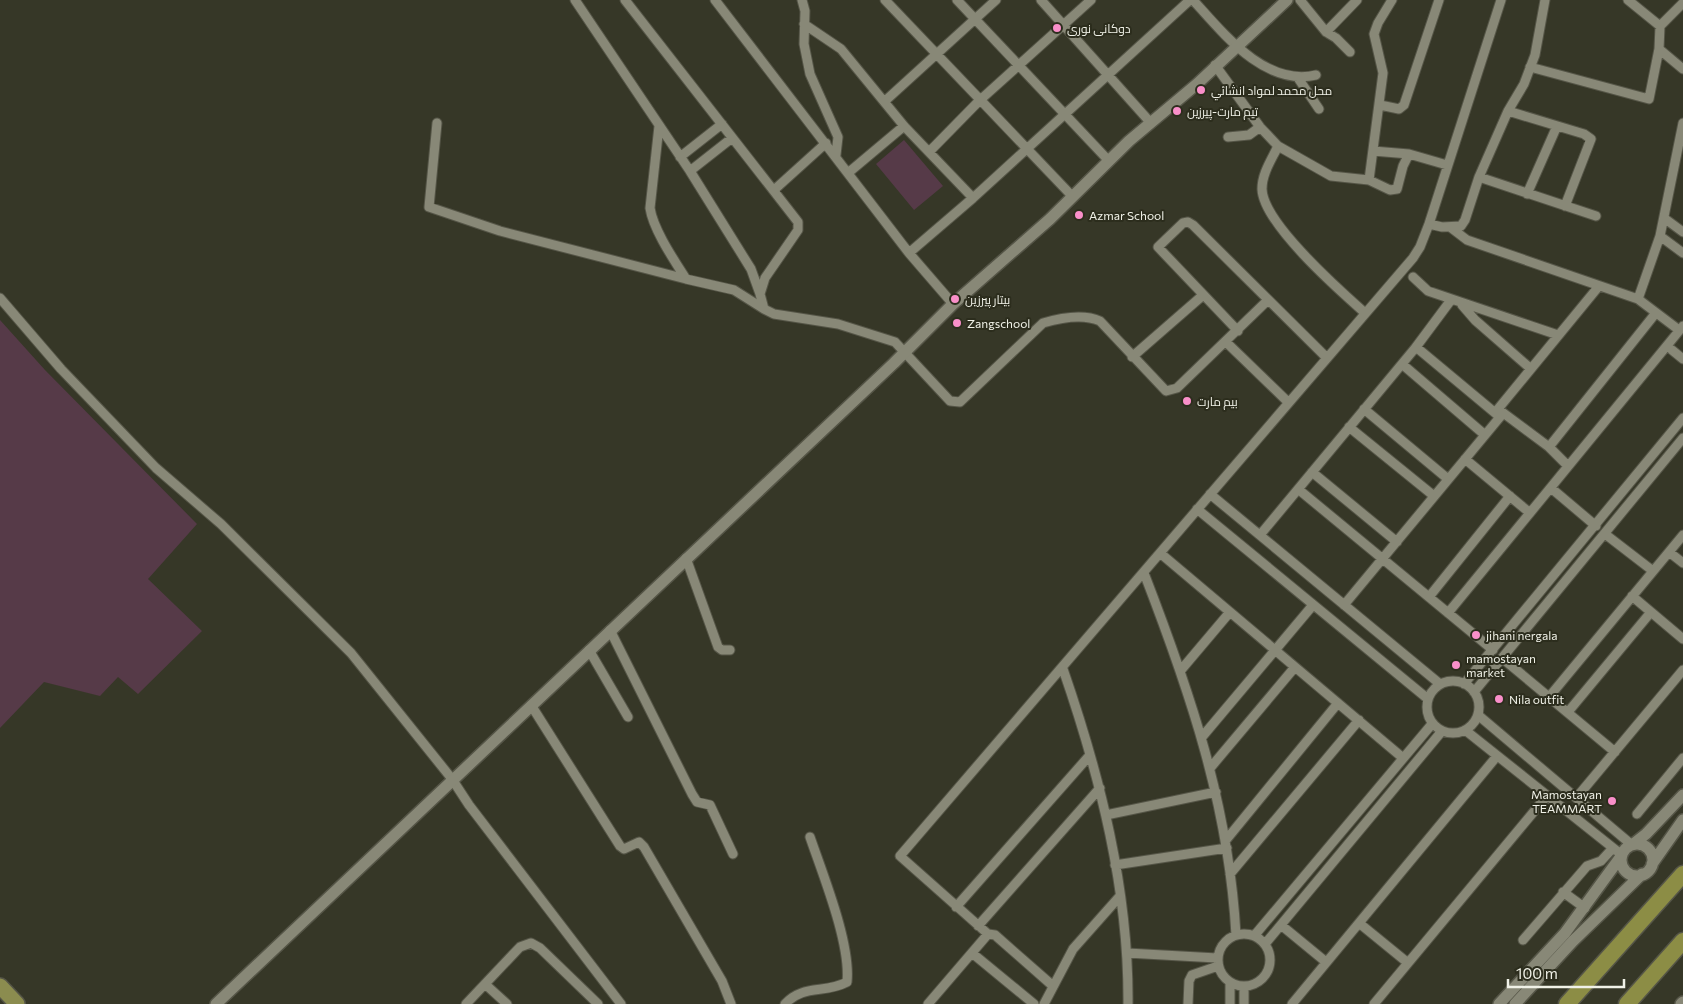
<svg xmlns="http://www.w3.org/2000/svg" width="1683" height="1004" font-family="Commissioner,Cairo,sans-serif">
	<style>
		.green { fill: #563a48 }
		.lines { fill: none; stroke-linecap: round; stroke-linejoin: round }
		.minor-casing { stroke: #555547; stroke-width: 11 }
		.tertiary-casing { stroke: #555547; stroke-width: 14 }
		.trunk-casing { stroke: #555547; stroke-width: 18 }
		.motorway-casing { stroke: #555547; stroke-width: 19 }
		.minor { stroke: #887; stroke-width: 9 }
		.tertiary { stroke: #887; stroke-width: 11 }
		.trunk { stroke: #8b8c4f; stroke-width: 15 }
		.motorway { stroke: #8c8d45; stroke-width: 16 }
		.poi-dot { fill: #f98fc9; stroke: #2c2d1d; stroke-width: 2 }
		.labels { text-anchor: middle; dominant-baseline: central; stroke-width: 4; stroke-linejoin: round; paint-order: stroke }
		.poi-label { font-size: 12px; fill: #f0f1e7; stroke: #2c2d1d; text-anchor: start }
	</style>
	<rect width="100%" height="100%" fill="#363727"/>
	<path class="green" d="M 904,140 L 943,186 L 914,210 L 876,164 Z
		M 0,320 L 45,370 L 197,524 L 148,579 L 202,631 L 138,694 L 118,677 L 100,696 L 44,682 L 0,728 Z"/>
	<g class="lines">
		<g class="minor-casing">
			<path id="minor" d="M 575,0 L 690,171 L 751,269 L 760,294
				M 625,0 L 798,222 L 798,230 L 765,278 L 760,294 L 764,309 L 774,314 L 838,324 L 895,342 L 950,401 L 960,402 L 1043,323 C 1060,318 1084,314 1100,321 L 1166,391 L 1177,388 L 1268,300
				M 715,0 L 909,253 L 953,304
				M 802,0 L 805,11 L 804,44 L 810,74 L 838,137 L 836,155
				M 885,0 L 1073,197
				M 957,0 L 1109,161
				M 1041,0 L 1150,122
				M 1193,0 C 1223,33 1265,87 1316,75
				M 1300,0 L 1326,32 L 1336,38 L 1350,52
				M 1628,0 L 1660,26 L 1659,49 L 1683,69
				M 804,24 L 841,49 L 904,126 L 973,198
				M 1660,26 L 1683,3
				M 1326,32 L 1357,0
				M 1215,65 L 1260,127 L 1278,146 L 1331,176 L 1369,180 L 1390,190 L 1397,189 L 1403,166 L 1409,154
				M 1530,67 L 1649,99 L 1659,49
				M 1298,78 L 1319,109
				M 885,101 L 996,0
				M 1380,105 L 1399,109 L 1404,105 L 1439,0
				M 1508,111 L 1584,134 L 1591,139 L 1565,206
				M 437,123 L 429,207 L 500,231 L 686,279
				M 659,126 L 650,208 C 653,229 674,260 686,279 L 734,290 L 764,309
				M 1228,137 L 1249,135 L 1260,127
				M 1278,146 C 1272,159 1262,173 1262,189 C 1263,223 1338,289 1364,312
				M 1373,151 L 1409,154 L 1447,165
				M 929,152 L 979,101 L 1091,0
				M 680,157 L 722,124
				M 690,171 L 732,138
				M 848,173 L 904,126
				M 1479,177 L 1596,216
				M 1369,180 L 1383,73 L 1374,34 L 1378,23 L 1392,0
				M 774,190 L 826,143
				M 1527,194 L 1557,126
				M 1664,218 L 1683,232
				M 1429,224 L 1442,227 L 1461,226 L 1465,220 L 1479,177 L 1508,111 L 1524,84 L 1535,55 L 1545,0
				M 1450,227 L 1467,240 L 1638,299 L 1679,330
				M 1660,236 L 1683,253
				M 909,253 L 973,198 L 1190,0
				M 1413,277 L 1428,291 L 1558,335
				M 0,298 L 61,369 L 156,468 L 221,524 L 351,653 L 452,779 L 469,805 L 621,1004
				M 1638,299 L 1660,236 L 1683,123
				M 1462,305 L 1475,320 L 1531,369
				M 1238,331 L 1158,247 L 1183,223 L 1188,222 L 1193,225 L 1326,357
				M 1226,342 L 1288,402
				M 1416,347 L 1500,417
				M 1672,350 L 1683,359
				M 1132,357 L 1202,296
				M 1402,364 L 1485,435
				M 1364,409 L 1448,479
				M 1498,409 L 1549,447 L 1568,466
				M 1349,427 L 1434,496
				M 1549,447 L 1655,314
				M 1465,459 L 1530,513
				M 1312,472 L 1397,542
				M 1551,488 L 1596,526
				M 1298,489 L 1493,650
				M 1210,494 L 1440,684
				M 1197,509 L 1428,699
				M 1605,534 L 1653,571
				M 1260,535 L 1416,347 L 1451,300
				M 1669,552 L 1683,563
				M 1160,553 L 1403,758
				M 686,558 L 718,647 L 722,650 L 730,650
				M 1144,573 C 1190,692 1229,806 1236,935
				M 1632,596 L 1683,639
				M 1429,597 L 1510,496
				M 1344,605 L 1500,417 L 1498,409 L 1599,286
				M 1448,613 L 1683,326
				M 610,630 L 692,794 L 697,802 L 710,805 L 733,854
				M 589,650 L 628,717
				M 1502,658 L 1615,752
				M 1063,669 C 1100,776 1129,890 1128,1004
				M 1181,670 L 1230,612
				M1427 707a26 26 0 1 1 52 0a26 26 0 1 1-52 0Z
				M 1464,684 L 1683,418
				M 1474,692 L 1683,438
				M 1549,697 L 1683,535
				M 531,705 L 620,846 L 624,849 L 639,842 L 644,847 L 722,981 L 731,1004
				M 1568,712 L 1651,612
				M 1478,715 L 1632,845
				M 1465,730 L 1622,855
				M 1202,737 L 1313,605
				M 1211,767 L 1295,667
				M 1577,797 L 1683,670
				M 1637,814 L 1683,758
				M 1106,815 L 1216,792
				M 1226,840 L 1338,703
				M 1115,865 L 1227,848
				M 1230,874 L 1359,720
				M 1563,892 L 1585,908
				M 956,907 L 1090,755
				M 1359,923 L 1408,963
				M 1281,925 L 1326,962
				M 978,926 L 1100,788
				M1218 960a26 26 0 1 1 52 0a26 26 0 1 1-52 0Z
				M 1254,936 L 1432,724
				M 1523,940 L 1587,866 L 1601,861 L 1613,848
				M 1265,944 L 1442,731
				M 972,953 L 1034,1004
				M 1127,953 L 1217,958
				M 485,984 L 507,1004
				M 1053,986 L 995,935 L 988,934 L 900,856 L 1413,258 L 1420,247 L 1429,224 L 1501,0
				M 1244,986 L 1244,1004
				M 466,1004 L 520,947 L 531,943 L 540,948 L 598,1004
				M 785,1004 C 803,984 825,994 847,982 C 851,944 823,875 810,837
				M 928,1004 L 988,934
				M 1044,1004 L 1073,949 L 1120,896
				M 1188,1004 L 1189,981 L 1192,975 L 1218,966
				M 1230,1004 L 1230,983
				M 1292,1004 L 1497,756
				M 1374,1004 L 1546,797"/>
		</g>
		<g class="tertiary-casing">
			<path id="tertiary" d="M1621 860a16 16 0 1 1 32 0a16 16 0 1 1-32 0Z
				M 1632,845 L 1646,834 L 1683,795
				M 1652,864 L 1683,820
				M 216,1004 L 894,363 L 953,304 L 1050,219 L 1129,141 L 1197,84 L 1287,0
				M 1499,1004 L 1565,933 L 1622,855
				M 1515,1004 L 1573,941 L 1642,874
				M 1681,1004 L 1683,1002"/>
		</g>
		<g class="trunk-casing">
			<path id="trunk" d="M 0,986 L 17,1004"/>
		</g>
		<g class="motorway-casing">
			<path id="motorway" d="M 1567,1004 L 1683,874
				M 1627,1004 L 1683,941"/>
		</g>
		<use href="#minor" class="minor"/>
		<use href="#tertiary" class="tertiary"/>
		<use href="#trunk" class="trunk"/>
		<use href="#motorway" class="motorway"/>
	</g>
	<g class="poi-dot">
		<circle cx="1057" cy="28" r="5"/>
		<circle cx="1201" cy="90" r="5"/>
		<circle cx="1177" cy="111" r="5"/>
		<circle cx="1079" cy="215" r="5"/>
		<circle cx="955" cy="299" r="5"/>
		<circle cx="957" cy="323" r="5"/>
		<circle cx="1187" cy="401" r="5"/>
		<circle cx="1476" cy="635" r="5"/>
		<circle cx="1456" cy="665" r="5"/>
		<circle cx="1499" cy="699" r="5"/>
		<circle cx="1612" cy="801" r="5"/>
	</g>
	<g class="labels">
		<g class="poi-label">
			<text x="1067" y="28">دوکانی نوری</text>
			<text x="1211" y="90">محل محمد لمواد انشائي</text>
			<text x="1187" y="111">تیم مارت-پیرزین</text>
			<text x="1089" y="215">Azmar School</text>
			<text x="965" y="299">بيتار پيرزين</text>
			<text x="967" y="323">Zangschool</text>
			<text x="1197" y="401">بیم مارت</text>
			<text x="1486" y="635">jihani nergala</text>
			<text x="1466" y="658">mamostayan<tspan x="1466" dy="14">market</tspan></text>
			<text x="1509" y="699">Nila outfit</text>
			<text x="1602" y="794" text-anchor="end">Mamostayan<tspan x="1602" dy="14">TEAMMART</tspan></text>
		</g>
	</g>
	<path d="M1508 979v8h116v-8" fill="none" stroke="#f0f1e7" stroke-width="2.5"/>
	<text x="1516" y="979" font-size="15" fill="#f0f1e7" stroke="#2c2d1d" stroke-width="4" paint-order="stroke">100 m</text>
</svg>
